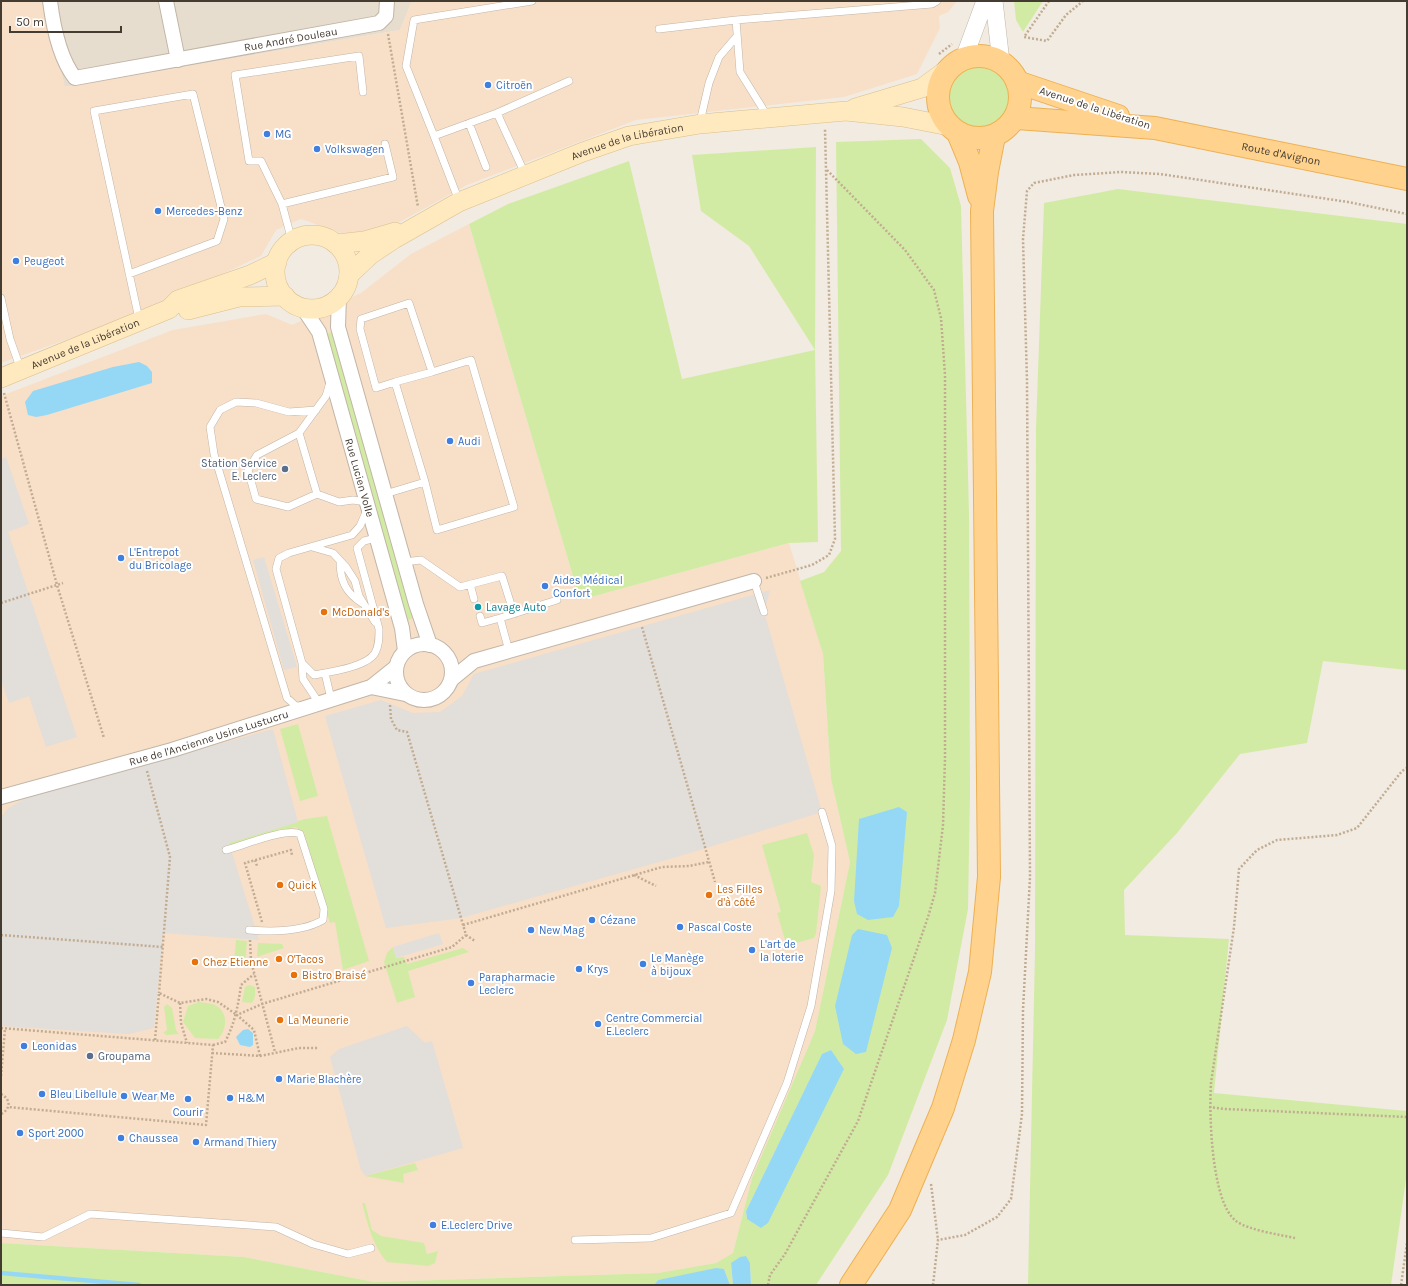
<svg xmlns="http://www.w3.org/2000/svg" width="1408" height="1286" font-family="Karla,sans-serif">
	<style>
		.residential { fill: #e7ddce }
		.commercial { fill: #f8dfc8 }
		.green { fill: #d2eba4; fill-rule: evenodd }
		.parking { fill: #e2deda }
		.water { fill: #95d8f6 }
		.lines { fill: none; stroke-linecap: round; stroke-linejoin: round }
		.stream { stroke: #95d8f6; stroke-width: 4.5 }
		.service-casing { stroke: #c1b5a6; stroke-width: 8 }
		.minor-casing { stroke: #c1b5a6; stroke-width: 16 }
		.tertiary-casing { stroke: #c1b5a6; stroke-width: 18 }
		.secondary-casing { stroke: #dabf8d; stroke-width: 20 }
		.primary-casing { stroke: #eeb053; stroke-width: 24 }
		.path { stroke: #c1ac92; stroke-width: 2.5; stroke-dasharray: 2 2; stroke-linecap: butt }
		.service { stroke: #fff; stroke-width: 7 }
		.minor { stroke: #fff; stroke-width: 14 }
		.tertiary { stroke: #fff; stroke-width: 17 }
		.secondary { stroke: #ffe9be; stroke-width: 19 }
		.primary { stroke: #ffd38d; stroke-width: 22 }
		.shop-dot { fill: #3f7fe0; stroke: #fff; stroke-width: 1.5 }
		.service-dot { fill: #5c6f8a; stroke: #fff; stroke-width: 1.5 }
		.culture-dot { fill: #0f9aa8; stroke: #fff; stroke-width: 1.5 }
		.food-dot { fill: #e8710a; stroke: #fff; stroke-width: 1.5 }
		.labels { text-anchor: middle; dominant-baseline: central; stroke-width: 4; stroke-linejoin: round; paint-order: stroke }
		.street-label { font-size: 11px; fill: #443b31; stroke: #fff }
		.shop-label { font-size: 11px; fill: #366cbe; stroke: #fff; text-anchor: start }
		.service-label { font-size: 11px; fill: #4e5e75; stroke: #fff; text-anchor: end }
		.culture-label { font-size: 11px; fill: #0d838f; stroke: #fff; text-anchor: start }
		.food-label { font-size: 11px; fill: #c56008; stroke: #fff; text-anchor: start }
	</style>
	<rect width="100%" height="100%" fill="#f2ebe1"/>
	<path class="residential" d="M 46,1 L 424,1 L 411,3 L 400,30 L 64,87 Z"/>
	<path class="commercial" d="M 1,1 L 46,1 L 65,87 L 400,30 L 411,3 L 424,1 L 957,1 L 948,12 L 939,16 L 940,28 L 917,74 L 844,97 L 636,120 L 467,185 L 396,224 L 347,235 L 301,219 L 276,230 L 261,256 L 161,303 L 110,324 L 1,363 Z
		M 469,224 L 580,600 L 789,543 L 823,654 L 831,779 L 850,862 L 815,1031 L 752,1178 L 733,1253 L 716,1263 L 658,1273 L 374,1282 L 244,1257 L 1,1243 L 1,396 L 173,330 L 266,314 L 292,325 L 361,293 L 411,254 Z"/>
	<path class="green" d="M 1014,1 L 1043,1 L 1023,32 L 1016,20 Z
		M948 97a31 31 0 1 1 62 0a31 31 0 1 1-62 0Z
		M 921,139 L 950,168 L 961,206 L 969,513 L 970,793 L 968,909 L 947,1020 L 888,1175 L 816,1285 L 751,1285 L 750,1263 L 731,1263 L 733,1285 L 730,1285 L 724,1269 L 658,1280 L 654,1285 L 1,1285 L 1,1243 L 244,1257 L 374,1282 L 658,1273 L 716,1263 L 733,1253 L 752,1178 L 815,1031 L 850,862 L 831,779 L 823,654 L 800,581 L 824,572 L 841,551 L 836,142 ZM 831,1050 L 747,1219 L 746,1211 L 822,1055 Z
		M 816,147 L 815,350 L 818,542 L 789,543 L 580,600 L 469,224 L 508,204 L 629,161 L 682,379 L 815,350 L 749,246 L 701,211 L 692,155 Z
		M 1118,189 L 1407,224 L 1407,670 L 1323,661 L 1307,743 L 1240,754 L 1177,833 L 1124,890 L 1125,935 L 1229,939 L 1214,1093 L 1407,1111 L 1407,1172 L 1391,1285 L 1028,1285 L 1035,950 L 1036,429 L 1044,203 Z
		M 332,332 L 413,618 L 405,622 L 323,336 Z
		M 298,724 L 318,796 L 300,801 L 280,729 Z
		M 327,816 L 369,961 L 343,970 L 335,922 L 330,923 L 304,832 L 295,827 L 230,847 L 229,842 L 305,819 Z
		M 807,833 L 814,855 L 811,882 L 821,886 L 816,934 L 814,938 L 789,945 L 786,943 L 777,913 L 781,912 L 762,845 Z
		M 236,940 L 247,941 L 245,963 L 234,962 Z
		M 258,943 L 282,944 L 284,948 L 257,957 Z
		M 393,947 L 396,958 L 404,957 L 407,964 L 463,948 L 469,952 L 408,971 L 415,997 L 397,1003 L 384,962 L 387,953 Z
		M 249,985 L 255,987 L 255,997 L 252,1003 L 242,1002 L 245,987 Z
		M 199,1002 C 204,1003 211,1003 215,1005 C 229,1012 227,1030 218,1039 L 195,1038 L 183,1022 L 188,1006 Z
		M 167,1004 L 172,1008 L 176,1030 L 179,1034 L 167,1035 L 163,1033 L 167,1030 L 164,1007 Z
		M 415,1163 L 418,1170 L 403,1174 L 404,1183 L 365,1176 Z
		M 362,1203 L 365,1203 L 372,1230 L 381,1236 L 424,1243 L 427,1254 L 438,1251 L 435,1263 L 428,1266 L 387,1262 C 372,1245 368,1224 362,1203 Z"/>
	<path class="parking" d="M 6,457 L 29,524 L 8,532 L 77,737 L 46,747 L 29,696 L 9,703 L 1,680 L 1,459 Z
		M 264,557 L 297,667 L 284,670 L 253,560 Z
		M 770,590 L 764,612 L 822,812 L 687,854 L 461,918 L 386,928 L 325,716 L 381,700 L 413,713 L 440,712 L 462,696 L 474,674 Z
		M 273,729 L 298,822 L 229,843 L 259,940 L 163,933 L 154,1028 L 129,1034 L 1,1026 L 1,817 L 7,809 L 27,797 Z
		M 439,933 L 443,944 L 396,958 L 393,947 Z
		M 407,1026 L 425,1043 L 432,1041 L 463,1148 L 365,1176 L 361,1170 L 330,1057 L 339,1049 Z"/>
	<path class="water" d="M 139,362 L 147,366 L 152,372 L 152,383 L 47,415 L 36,417 L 28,415 L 25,402 L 33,391 L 113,367 Z
		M 899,807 L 907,812 L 899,906 L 893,917 L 868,920 L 857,914 L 854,901 L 859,819 Z
		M 858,929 L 887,935 L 892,948 L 866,1052 L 856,1054 L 843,1044 L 835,1006 L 852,935 Z
		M 248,1029 L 253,1033 L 253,1045 L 250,1047 L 240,1045 L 236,1037 L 243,1030 Z
		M 831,1050 L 844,1069 L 768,1223 L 761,1228 L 747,1219 L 746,1211 L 822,1054 Z
		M 746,1256 L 750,1263 L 751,1285 L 733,1285 L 731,1263 L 740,1257 Z
		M 716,1268 L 724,1269 L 730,1285 L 654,1285 L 658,1280 Z"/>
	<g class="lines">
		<path class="stream" d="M 1,1273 L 139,1285"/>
		<g class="service-casing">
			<path id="service" d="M 659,29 L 736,20
				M 497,113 L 569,81
				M 768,117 L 740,72 L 736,20 L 932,4 L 937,1
				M 700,122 L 709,83 L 719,57 L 737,36
				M 469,123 L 486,167
				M 434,136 L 406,66 L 414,20 L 532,1
				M 459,201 L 434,136 L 497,113 L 525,174
				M 282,204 L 261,161 L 249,161 L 235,75 L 359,56 L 363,92
				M 292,241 L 282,204 L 393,177 L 385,144
				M 129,274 L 217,241 L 224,219 L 193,94 L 94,111 L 139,319
				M 1,298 L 10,339 L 21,370
				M 330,382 L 326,396 L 299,433 L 317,494 L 339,502 L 353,500 L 366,502
				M 299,433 L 257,455 L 248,470 L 256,499 L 288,507 L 317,494
				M 425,482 L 437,530 L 514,507 L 471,360 L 432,372
				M 385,494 L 425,482 L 395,382 L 432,372 L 409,303 L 361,319 L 360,329 L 376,388 L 395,382
				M 367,510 L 360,526 L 352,535 L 289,553 L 279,558 L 276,569 L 302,663 L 314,675 C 329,672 367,667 375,653 C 379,646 379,638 379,629 L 357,548 L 364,541 L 376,538
				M 312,547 L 333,553 L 346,567 L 355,581 L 359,596 L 375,622
				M 340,561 C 340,581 346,593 362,603
				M 404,562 L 421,560 L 460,587 L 502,576 L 514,614
				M 754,581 L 764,612
				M 470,584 L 474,599
				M 480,616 L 482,623 L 500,618
				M 509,651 L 500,618 L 557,600
				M 302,663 L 303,679 L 319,703
				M 325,673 L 331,699
				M 301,706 L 296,706 L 287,698 L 214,454 L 210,427 L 220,410 L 236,402 L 256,403 L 289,412 L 316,410
				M 226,850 C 242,846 287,827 300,834 L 324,909 L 323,920 C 302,932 273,932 249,930
				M 1,1233 L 43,1237 L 90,1214 L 276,1227 L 313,1244 L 348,1254 L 371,1248
				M 575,1240 L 651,1238 L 731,1213 L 787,1083 L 811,1006 L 831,891 L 832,846 L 822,812"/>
		</g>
		<g class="minor-casing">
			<g id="minor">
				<path id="s1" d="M 50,1 C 53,25 60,59 75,78 L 379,23 L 386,16 L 387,1"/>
				<path d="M 166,1 L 178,60"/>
				<path d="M 339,296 L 338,327 L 416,604 L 430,645"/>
				<path id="s2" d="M 303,308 L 319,332 L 402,628 L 405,651"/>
				<circle cx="424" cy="672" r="28"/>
				<path d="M 452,679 L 474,661 L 754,581"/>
				<path d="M 371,687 L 405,694"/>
				<path id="s3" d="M 1,797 L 172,750 L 371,687 L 396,667"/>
			</g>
		</g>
		<g class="tertiary-casing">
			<path id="tertiary" d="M 994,1 L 1001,62
				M 964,58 L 985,1"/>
		</g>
		<g class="secondary-casing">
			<g id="secondary">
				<path d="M 855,108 L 922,88 L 948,69"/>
				<circle cx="312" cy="272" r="37"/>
				<path d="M 337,244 L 364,241 L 395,232"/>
				<path id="s4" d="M 349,275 L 370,255 L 394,239 L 459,202 L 583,152 L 629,136 L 700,124 L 846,111 L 903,117 L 949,126"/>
				<path d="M 188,310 L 239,297 L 285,296"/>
				<path id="s5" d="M 1,378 L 169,309 L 178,300 L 250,275 L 277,262"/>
			</g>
		</g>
		<g class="primary-casing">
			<g id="primary">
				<circle cx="979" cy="97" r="41"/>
				<path d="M 1017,82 L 1118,116"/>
				<path id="s6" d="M 1015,118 L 1155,128 L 1407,179"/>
				<path d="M 958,133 L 970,162 L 979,196"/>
				<path d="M 851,1285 L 900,1210 L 943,1108 L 964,1040 L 980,972 L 989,877 L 982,211 L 987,172 L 994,136"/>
			</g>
		</g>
		<path class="path" d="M 1049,1 L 1024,37 L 1047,41 L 1066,15 L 1083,1
			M 388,34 L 418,207
			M 939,54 L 952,44
			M 4,393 L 57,585 L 104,738
			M 766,578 L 812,565 L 829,555 L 835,539 L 825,129
			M 1,603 L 63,583
			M 642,627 L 715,882
			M 390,705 L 391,719 L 397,730 L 407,732 L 466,935 L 475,941
			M 147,771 L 170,857 L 159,993
			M 255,860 L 257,866
			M 634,875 L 656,886
			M 262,922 L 245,863 L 291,850 L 292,855
			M 463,925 L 662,867 L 689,866 L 709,862
			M 1,935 L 163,947
			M 250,940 L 251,961 L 275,1052
			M 180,1003 L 181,1023 L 187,1043
			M 1,1028 L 213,1045 L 206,1125 L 8,1107
			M 155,1040 L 159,993 L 180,1003 L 206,999 L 218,1002 L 237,1015
			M 213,1045 L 225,1042 C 235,1023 238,1006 241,985 L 254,974
			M 212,1053 L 260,1056 L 299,1048 L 319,1048
			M 260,1056 L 254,1030 L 237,1015 L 262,1004 L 452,947 L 466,935
			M 1,1076 L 5,1029
			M 1,1094 C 11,1099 11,1109 1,1114
			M 1209,1107 L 1225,1109 L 1407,1117
			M 931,1184 L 938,1240
			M 1295,1238 C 1281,1235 1248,1230 1236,1221 C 1211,1202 1209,1113 1211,1083 L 1234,927 L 1239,869 L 1257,850 L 1277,840 L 1337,835 L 1357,828 L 1402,771 L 1407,768
			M 768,1285 L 770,1275 L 785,1254 L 858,1121 L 928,917 L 935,893 L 943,825 L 945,758 L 945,375 L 941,318 L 934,290 L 905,250 L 826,169
			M 933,1285 L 938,1240 L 965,1235 L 997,1217 L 1011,1199 L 1022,1114 L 1023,1010 L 1030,877 L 1027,381 L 1023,239 L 1027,191 L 1034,183 L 1074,175 L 1121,172 L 1160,174 L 1348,202 L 1407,214
			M 1401,1285 L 1407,1243"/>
		<use href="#service" class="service"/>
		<use href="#minor" class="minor"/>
		<use href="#tertiary" class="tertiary"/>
		<use href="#secondary" class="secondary"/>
		<use href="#primary" class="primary"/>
	</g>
	<g class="shop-dot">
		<circle cx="488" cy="85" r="4"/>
		<circle cx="267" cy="134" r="4"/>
		<circle cx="317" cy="149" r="4"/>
		<circle cx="158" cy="211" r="4"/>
		<circle cx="16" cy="261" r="4"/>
		<circle cx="450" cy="441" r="4"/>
		<circle cx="121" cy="558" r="4"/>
		<circle cx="545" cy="586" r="4"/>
		<circle cx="592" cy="920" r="4"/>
		<circle cx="680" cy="927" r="4"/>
		<circle cx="531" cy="930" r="4"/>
		<circle cx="752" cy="950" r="4"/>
		<circle cx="643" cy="964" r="4"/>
		<circle cx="579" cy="969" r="4"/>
		<circle cx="471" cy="983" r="4"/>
		<circle cx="598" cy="1024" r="4"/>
		<circle cx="24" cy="1046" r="4"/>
		<circle cx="279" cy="1079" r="4"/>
		<circle cx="42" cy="1094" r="4"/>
		<circle cx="124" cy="1096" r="4"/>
		<circle cx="230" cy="1098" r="4"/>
		<circle cx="188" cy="1099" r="4"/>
		<circle cx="20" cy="1133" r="4"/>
		<circle cx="121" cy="1138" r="4"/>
		<circle cx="196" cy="1142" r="4"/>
		<circle cx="433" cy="1225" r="4"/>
	</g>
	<g class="service-dot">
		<circle cx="285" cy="469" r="4"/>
		<circle cx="90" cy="1056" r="4"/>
	</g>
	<circle class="culture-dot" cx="478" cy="607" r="4"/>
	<g class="food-dot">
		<circle cx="324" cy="612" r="4"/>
		<circle cx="280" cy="885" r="4"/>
		<circle cx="709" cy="895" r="4"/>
		<circle cx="279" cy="959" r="4"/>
		<circle cx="195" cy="962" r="4"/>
		<circle cx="294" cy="975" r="4"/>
		<circle cx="280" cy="1020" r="4"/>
	</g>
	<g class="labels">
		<g class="street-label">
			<text stroke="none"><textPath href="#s1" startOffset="301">Rue André Douleau</textPath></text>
			<text transform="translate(1095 108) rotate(18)">Avenue de la Libération</text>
			<text stroke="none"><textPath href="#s4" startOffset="312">Avenue de la Libération</textPath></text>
			<text stroke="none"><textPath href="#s6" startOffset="269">Route d'Avignon</textPath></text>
			<text stroke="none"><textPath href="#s5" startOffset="91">Avenue de la Libération</textPath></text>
			<text stroke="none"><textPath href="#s2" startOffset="180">Rue Lucien Volle</textPath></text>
			<text stroke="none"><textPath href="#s3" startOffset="216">Rue de l'Ancienne Usine Lustucru</textPath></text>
		</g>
		<g class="shop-label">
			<text x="496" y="85">Citroën</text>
			<text x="275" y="134">MG</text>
			<text x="325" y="149">Volkswagen</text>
			<text x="166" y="211">Mercedes-Benz</text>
			<text x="24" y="261">Peugeot</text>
			<text x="458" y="441">Audi</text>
			<text x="129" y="552">L'Entrepot<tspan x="129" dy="13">du Bricolage</tspan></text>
			<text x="553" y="580">Aides Médical<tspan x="553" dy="13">Confort</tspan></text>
			<text x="600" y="920">Cézane</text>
			<text x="688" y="927">Pascal Coste</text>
			<text x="539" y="930">New Mag</text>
			<text x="760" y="944">L'art de<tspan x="760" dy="13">la loterie</tspan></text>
			<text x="651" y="958">Le Manège<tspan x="651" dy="13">à bijoux</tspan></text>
			<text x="587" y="969">Krys</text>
			<text x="479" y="977">Parapharmacie<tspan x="479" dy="13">Leclerc</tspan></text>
			<text x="606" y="1018">Centre Commercial<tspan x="606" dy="13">E.Leclerc</tspan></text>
			<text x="32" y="1046">Leonidas</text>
			<text x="287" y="1079">Marie Blachère</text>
			<text x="50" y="1094">Bleu Libellule</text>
			<text x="132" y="1096">Wear Me</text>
			<text x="238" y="1098">H&amp;M</text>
			<text x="188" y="1112" text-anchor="middle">Courir</text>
			<text x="28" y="1133">Sport 2000</text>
			<text x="129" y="1138">Chaussea</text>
			<text x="204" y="1142">Armand Thiery</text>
			<text x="441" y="1225">E.Leclerc Drive</text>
		</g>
		<g class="service-label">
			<text x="277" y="463">Station Service<tspan x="277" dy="13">E. Leclerc</tspan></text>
			<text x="98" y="1056" text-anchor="start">Groupama</text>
		</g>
		<g class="culture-label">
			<text x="486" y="607">Lavage Auto</text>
		</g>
		<g class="food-label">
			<text x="332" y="612">McDonald's</text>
			<text x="288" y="885">Quick</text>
			<text x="717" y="889">Les Filles<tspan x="717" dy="13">d'à côté</tspan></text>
			<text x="287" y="959">O'Tacos</text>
			<text x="203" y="962">Chez Etienne</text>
			<text x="302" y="975">Bistro Braisé</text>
			<text x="288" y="1020">La Meunerie</text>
		</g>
	</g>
	<rect width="1408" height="1286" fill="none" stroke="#443b31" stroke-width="4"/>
	<path d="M10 26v6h111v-6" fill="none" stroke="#443b31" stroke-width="2"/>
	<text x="16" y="26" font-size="12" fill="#443b31" stroke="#ffffff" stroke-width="3" paint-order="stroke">50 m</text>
</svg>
